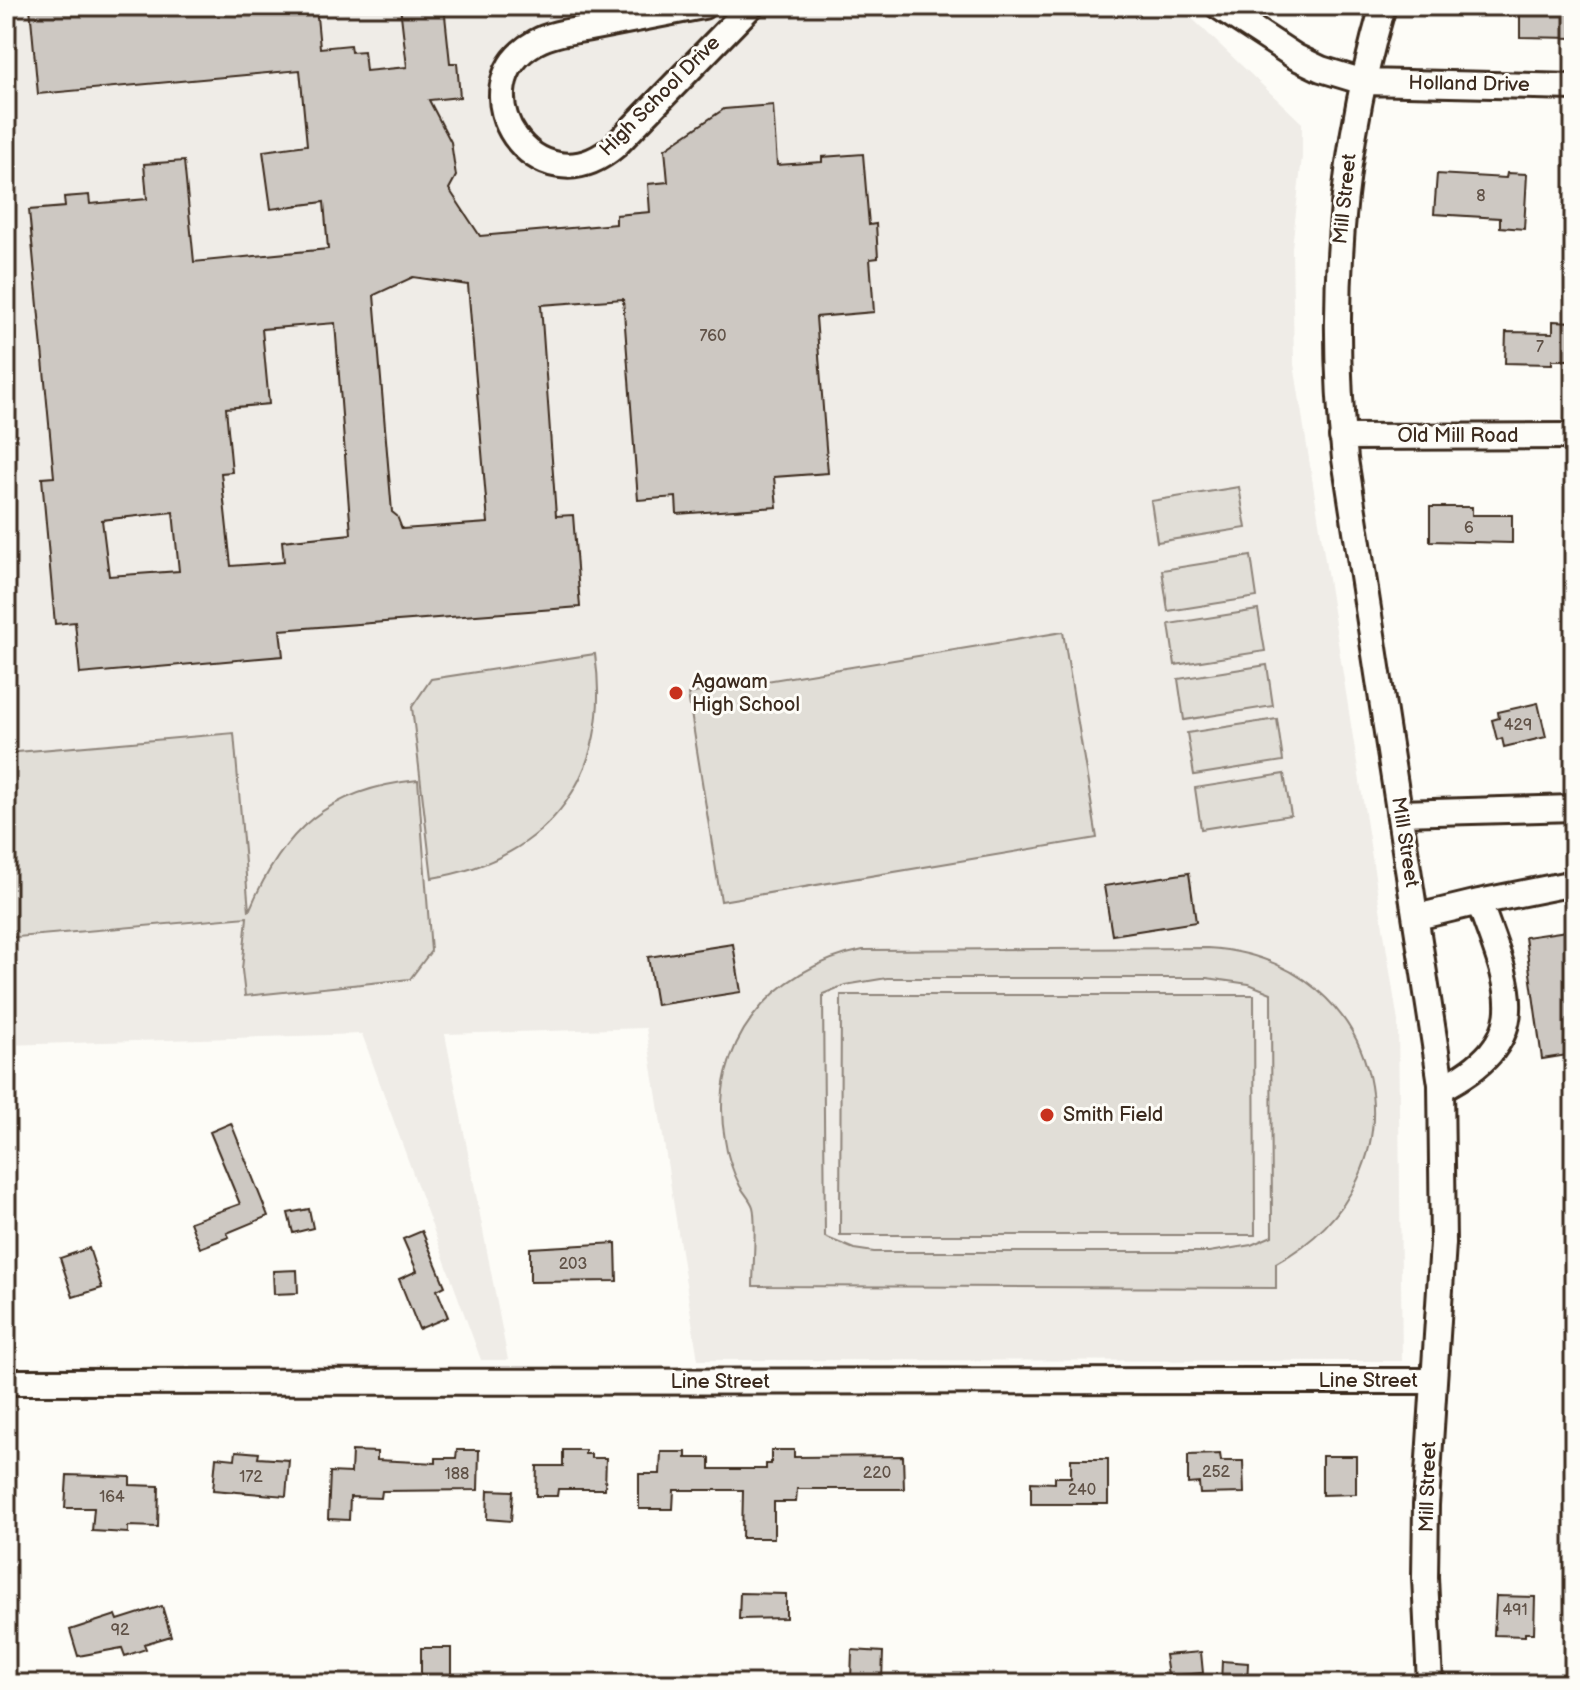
<svg xmlns="http://www.w3.org/2000/svg" width="1580" height="1690" font-family="'Balsamiq Sans',sans-serif">
	<style>
		.built { fill: #efece7 }
		.green { fill: #e1ded7; stroke: #8e847a; stroke-width: 2; fill-rule: evenodd }
		.building { fill: #cdc8c2; stroke: #3b2a1e; stroke-width: 2; fill-rule: evenodd }
		.lines { fill: none; stroke-linecap: round; stroke-linejoin: round }
		.minor-casing { stroke: #3b2a1e; stroke-width: 30 }
		.minor { stroke: #fdfcf7; stroke-width: 24 }
		.poi-dot { fill: #c8321e; stroke: #fdfcf7; stroke-width: 3 }
		.labels { text-anchor: middle; dominant-baseline: central; stroke-width: 6; stroke-linejoin: round; paint-order: stroke }
		.number-label { font-size: 16px; fill: #605247 }
		.street-label { font-size: 20px; fill: #3b2a1e; stroke: #fdfcf7 }
		.poi-label { font-size: 20px; fill: #3b2a1e; stroke: #fdfcf7; text-anchor: start }
	</style>
	<rect width="100%" height="100%" fill="#fdfcf7"/>
	<filter id="ink" filterUnits="userSpaceOnUse"><feTurbulence type="fractalNoise" baseFrequency=".0125" numOctaves="2"/><feDisplacementMap in="SourceGraphic" scale="16" xChannelSelector="R" yChannelSelector="G"/><feConvolveMatrix kernelMatrix="1 2 1 2 8 2 1 2 1" color-interpolation-filters="sRGB"/></filter>
	<g filter="url(#ink)">
		<path class="built" d="M 6,6 L 1179,6 L 1302,123 L 1302,157 L 1292,248 L 1294,364 L 1398,1022 L 1402,1361 L 698,1360 L 646,1028 L 445,1034 L 508,1360 L 481,1360 L 362,1034 L 6,1045 Z"/>
		<path class="green" d="M 1239,487 L 1246,528 L 1157,542 L 1151,501 Z
			M 1251,556 L 1257,597 L 1168,611 L 1162,570 Z
			M 1258,610 L 1265,651 L 1175,665 L 1169,624 Z
			M 1063,632 L 1097,838 L 721,901 L 688,694 Z
			M 595,654 C 613,773 551,859 432,878 L 412,707 L 431,679 Z
			M 1267,665 L 1273,706 L 1184,720 L 1178,679 Z
			M 1277,719 L 1283,761 L 1194,775 L 1187,733 Z
			M 234,733 L 249,911 C 283,830 328,789 418,780 L 431,951 L 410,979 L 245,996 L 242,970 L 247,917 L 6,938 L 6,753 Z
			M 1284,774 L 1291,815 L 1201,829 L 1195,788 Z
			M 1207,948 C 1389,959 1435,1177 1276,1263 L 1276,1288 L 753,1286 C 753,1270 757,1220 753,1207 C 751,1200 744,1193 740,1186 C 733,1172 727,1156 725,1140 C 707,1045 772,968 863,950 ZM 887,978 L 1207,978 L 1249,984 L 1271,993 L 1272,1236 L 1251,1245 L 1209,1252 L 874,1252 L 854,1249 L 825,1237 L 823,994 L 845,985 Z
			M 841,995 L 1254,995 L 1255,1235 L 840,1235 Z"/>
		<path class="building" d="M 316,6 L 320,48 L 350,45 L 351,52 L 364,51 L 366,71 L 407,67 L 400,6 L 444,6 L 450,63 L 457,63 L 460,97 L 429,100 L 451,142 L 456,176 L 449,189 L 480,236 L 616,224 L 616,215 L 650,212 L 648,184 L 668,182 L 665,149 L 724,109 L 773,105 L 777,165 L 822,162 L 822,157 L 863,154 L 869,225 L 876,224 L 878,258 L 870,259 L 874,312 L 816,317 L 828,473 L 774,477 L 777,507 L 677,514 L 676,497 L 638,500 L 623,299 L 541,305 L 556,516 L 573,515 L 580,607 L 280,630 L 283,656 L 80,674 L 75,622 L 55,624 L 42,478 L 54,477 L 29,210 L 65,207 L 64,197 L 89,195 L 90,204 L 147,199 L 144,164 L 184,161 L 194,262 L 328,249 L 324,202 L 271,209 L 263,151 L 307,145 L 300,70 L 38,94 L 30,7 ZM 413,277 L 468,285 L 488,523 L 402,529 L 397,516 L 392,512 L 374,295 ZM 335,323 L 351,534 L 282,541 L 284,562 L 231,566 L 221,473 L 232,472 L 226,408 L 269,404 L 262,329 ZM 173,512 L 179,571 L 109,576 L 102,520 Z
			M 1520,6 L 1574,6 L 1574,38 L 1520,37 Z
			M 1507,173 L 1527,174 L 1524,229 L 1500,227 L 1500,218 L 1434,214 L 1437,174 L 1506,178 Z
			M 1553,321 L 1574,322 L 1574,360 L 1552,360 L 1552,364 L 1505,363 L 1506,332 L 1553,333 Z
			M 1430,507 L 1472,507 L 1472,515 L 1512,515 L 1512,543 L 1430,541 Z
			M 1538,703 L 1546,737 L 1504,747 L 1502,738 L 1497,740 L 1492,720 L 1499,718 L 1498,712 Z
			M 1189,873 L 1196,922 L 1112,935 L 1104,886 Z
			M 1574,930 L 1574,1054 L 1542,1059 L 1525,937 Z
			M 733,944 L 741,992 L 656,1005 L 648,957 Z
			M 231,1123 L 268,1216 L 227,1233 L 229,1237 L 200,1248 L 190,1222 L 240,1204 L 210,1132 Z
			M 309,1209 L 313,1228 L 293,1233 L 288,1213 Z
			M 422,1231 L 445,1286 L 437,1290 L 448,1317 L 419,1329 L 399,1279 L 417,1271 L 403,1239 Z
			M 616,1243 L 617,1281 L 530,1282 L 530,1248 Z
			M 89,1248 L 102,1288 L 73,1297 L 60,1258 Z
			M 297,1270 L 298,1293 L 274,1294 L 273,1271 Z
			M 457,1450 L 479,1450 L 478,1490 L 382,1491 L 381,1498 L 350,1497 L 349,1520 L 328,1519 L 330,1472 L 351,1473 L 352,1451 L 377,1452 L 377,1460 L 436,1463 L 436,1458 L 456,1458 Z
			M 563,1450 L 585,1450 L 585,1454 L 591,1454 L 591,1458 L 606,1458 L 605,1489 L 558,1489 L 557,1496 L 536,1496 L 537,1466 L 563,1466 Z
			M 771,1450 L 794,1450 L 794,1457 L 903,1456 L 904,1489 L 797,1489 L 796,1502 L 774,1502 L 774,1538 L 742,1538 L 743,1490 L 674,1490 L 673,1509 L 639,1509 L 639,1474 L 660,1474 L 661,1452 L 686,1452 L 686,1458 L 710,1458 L 710,1469 L 766,1469 L 766,1464 L 771,1464 Z
			M 236,1451 L 259,1453 L 258,1458 L 289,1460 L 286,1496 L 213,1490 L 216,1457 L 235,1459 Z
			M 1220,1454 L 1221,1461 L 1243,1461 L 1244,1493 L 1200,1494 L 1199,1483 L 1188,1484 L 1188,1455 Z
			M 1322,1456 L 1356,1456 L 1356,1494 L 1322,1495 Z
			M 1071,1459 L 1108,1459 L 1108,1504 L 1031,1504 L 1031,1482 L 1055,1483 L 1055,1477 L 1071,1477 Z
			M 67,1475 L 130,1477 L 130,1485 L 159,1486 L 158,1527 L 128,1526 L 128,1533 L 92,1531 L 94,1508 L 65,1508 Z
			M 488,1490 L 513,1491 L 511,1521 L 487,1519 Z
			M 740,1593 L 786,1594 L 786,1618 L 739,1619 Z
			M 1496,1596 L 1535,1597 L 1534,1633 L 1525,1633 L 1525,1636 L 1494,1635 Z
			M 162,1606 L 171,1636 L 144,1644 L 146,1649 L 125,1656 L 122,1648 L 78,1656 L 70,1630 L 116,1615 L 118,1620 Z
			M 421,1648 L 451,1648 L 451,1680 L 421,1680 Z
			M 852,1650 L 883,1652 L 882,1681 L 851,1680 Z
			M 1201,1652 L 1203,1673 L 1168,1676 L 1165,1655 Z
			M 1222,1661 L 1248,1663 L 1247,1684 L 1221,1684 Z"/>
		<g class="lines">
			<g class="minor-casing">
				<path id="minor" d="M 703,6 C 667,13 631,20 595,27 C 576,31 554,32 536,42 C 454,87 536,214 615,146 L 751,6
					M 1218,6 L 1296,57 L 1321,69 L 1364,82 L 1574,87
					M 1383,6 C 1340,153 1329,307 1345,459 L 1441,1084 L 1443,1243 L 1426,1505 L 1425,1577 L 1430,1684
					M 1342,437 L 1574,436
					M 1400,813 L 1574,808
					M 1417,917 L 1479,902
					M 1442,1088 C 1539,1038 1509,986 1479,902 L 1574,883
					M 6,1382 L 1433,1381"/>
			</g>
			<use href="#minor" class="minor"/>
		</g>
	</g>
	<g class="poi-dot">
		<circle cx="676" cy="693" r="8"/>
		<circle cx="1047" cy="1115" r="8"/>
	</g>
	<g class="labels">
		<g class="number-label">
			<text x="1481" y="196">8</text>
			<text x="713" y="336">760</text>
			<text x="1540" y="347">7</text>
			<text x="1469" y="528">6</text>
			<text x="1518" y="725">429</text>
			<text x="573" y="1264">203</text>
			<text x="1216" y="1472">252</text>
			<text x="877" y="1473">220</text>
			<text x="457" y="1474">188</text>
			<text x="251" y="1477">172</text>
			<text x="1082" y="1490">240</text>
			<text x="112" y="1497">164</text>
			<text x="1515" y="1610">491</text>
			<text x="120" y="1630">92</text>
		</g>
		<g class="street-label">
			<text transform="translate(1469 84) rotate(1)">Holland Drive</text>
			<text transform="translate(660 96) rotate(-45)">High School Drive</text>
			<text transform="translate(1345 199) rotate(-84)">Mill Street</text>
			<text x="1458" y="436">Old Mill Road</text>
			<text transform="translate(1405 842) rotate(81)">Mill Street</text>
			<text x="1368" y="1381">Line Street</text>
			<text x="720" y="1382">Line Street</text>
			<text transform="translate(1428 1487) rotate(-88)">Mill Street</text>
		</g>
		<g class="poi-label">
			<text x="692" y="682">Agawam<tspan x="692" dy="23">High School</tspan></text>
			<text x="1063" y="1115">Smith Field</text>
		</g>
	</g>
	<rect width="1580" height="1690" fill="none" stroke="#fdfcf7" stroke-width="32"/>
	<rect x="16" y="16" width="1548" height="1658" fill="none" stroke="#3b2a1e" stroke-width="3" filter="url(#ink)"/>
</svg>
